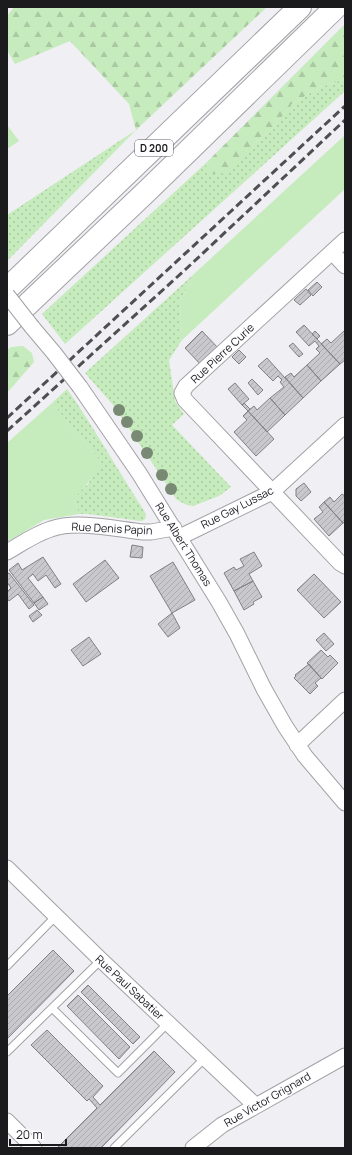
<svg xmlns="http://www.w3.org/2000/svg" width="352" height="1155" font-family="Manrope,sans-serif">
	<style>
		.grass { fill: url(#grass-dots) }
		.forest { fill: url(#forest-firs) }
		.green { fill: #c6ebbd }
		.building { fill: url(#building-hatch); stroke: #818084 }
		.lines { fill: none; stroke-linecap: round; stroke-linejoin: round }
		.lane-casing { stroke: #a3a1a5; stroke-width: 9 }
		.street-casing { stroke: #a3a1a5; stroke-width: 17 }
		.highway-casing { stroke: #a3a1a5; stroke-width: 24 }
		.lane { stroke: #fff; stroke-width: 7 }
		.street { stroke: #fff; stroke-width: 15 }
		.highway { stroke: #fff; stroke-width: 22 }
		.rail { stroke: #4f4e51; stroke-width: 3; stroke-dasharray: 8 4; stroke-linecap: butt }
		.street-bridge-casing { stroke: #a3a1a5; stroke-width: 17; stroke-linecap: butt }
		.street-bridge { stroke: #fff; stroke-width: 15 }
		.tree { fill: #788974 }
		.labels { text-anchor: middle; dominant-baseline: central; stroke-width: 3; stroke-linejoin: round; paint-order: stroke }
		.shield { fill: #fdfcff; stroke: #5f5e60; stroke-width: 1 }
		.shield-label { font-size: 10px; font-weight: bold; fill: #1b1a1c }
		.street-label { font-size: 11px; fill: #1b1a1c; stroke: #fdfcff }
	</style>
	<defs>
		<pattern id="grass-dots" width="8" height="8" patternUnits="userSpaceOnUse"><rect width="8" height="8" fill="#c6ebbd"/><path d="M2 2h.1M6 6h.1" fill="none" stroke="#aac9a2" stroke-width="1.8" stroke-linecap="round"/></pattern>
		<pattern id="forest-firs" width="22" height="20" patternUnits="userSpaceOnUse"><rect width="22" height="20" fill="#c6ebbd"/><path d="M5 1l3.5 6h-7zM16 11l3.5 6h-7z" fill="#aac9a2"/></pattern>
		<pattern id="building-hatch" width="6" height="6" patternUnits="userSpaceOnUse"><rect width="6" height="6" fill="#c9c8cc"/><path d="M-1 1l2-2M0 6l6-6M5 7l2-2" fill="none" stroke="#acabaf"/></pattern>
	</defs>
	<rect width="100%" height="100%" fill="#f0eff3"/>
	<path class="grass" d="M 345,79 L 345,91 L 65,344 L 42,314 L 206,163 L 205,171 L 252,145 L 271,130 L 292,104 L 320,87 Z
		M 136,130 L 7,261 L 7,215 Z
		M 194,274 L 180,302 L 182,340 L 169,360 L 175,401 L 184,414 L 172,425 L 231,487 L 219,496 L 193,506 L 187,505 L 177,500 L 114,406 L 85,373 Z
		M 67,389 C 95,429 118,471 145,512 L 146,517 L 144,520 L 141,521 L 88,514 L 79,514 L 74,499 L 77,494 L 88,484 L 101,462 L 52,403 Z"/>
	<path class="forest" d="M 14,7 L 267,7 L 136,130 L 129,104 L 70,41 L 15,64 L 7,50 L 7,16 Z
		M 345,24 L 345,79 L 320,87 L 292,104 L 271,130 L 252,145 L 243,157 L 232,168 L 224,173 L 213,174 L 204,171 L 206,163 Z
		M 23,346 L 32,353 L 34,362 L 7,393 L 7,350 L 11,347 Z"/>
	<path class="green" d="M 7,125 L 19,141 L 7,149 Z
		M 345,135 L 345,189 L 182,340 L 180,302 L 194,274 Z
		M 52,403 L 101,462 L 96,473 L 74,499 L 79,514 L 44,520 L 7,542 L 7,443 Z"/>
	<path class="building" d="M 317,282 L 322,287 L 313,296 L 308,290 Z
		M 306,289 L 311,295 L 300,305 L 294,300 Z
		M 304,325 L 340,364 L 321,381 L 307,365 L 320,353 L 316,349 L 319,346 L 315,341 L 309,346 L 296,332 Z
		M 202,331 L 220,350 L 202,366 L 185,348 Z
		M 315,331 L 320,336 L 317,339 L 312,334 Z
		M 344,331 L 345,332 L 345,360 L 340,364 L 321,344 L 327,339 L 331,343 Z
		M 293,343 L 303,354 L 299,357 L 289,346 Z
		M 239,350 L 246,357 L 239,364 L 232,357 Z
		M 267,358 L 303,398 L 285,415 L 270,398 L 284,387 L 280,382 L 282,380 L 278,376 L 273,381 L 258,366 Z
		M 307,365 L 321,381 L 303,398 L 285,377 L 291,373 L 294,377 Z
		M 252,379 L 263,390 L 258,395 L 248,383 Z
		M 235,383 L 249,399 L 242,405 L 228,389 Z
		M 270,398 L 285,415 L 267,432 L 248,411 L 254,406 L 257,410 Z
		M 244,403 L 250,409 L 248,411 L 242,405 Z
		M 248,411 L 274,439 L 256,456 L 234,432 L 247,420 L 243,416 Z
		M 304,483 L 311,492 L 301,501 L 296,496 L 296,489 Z
		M 342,494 L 345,496 L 345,522 L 343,523 L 324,502 L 330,497 L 334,502 Z
		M 324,502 L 343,523 L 329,536 L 314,519 L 323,512 L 319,507 Z
		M 132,545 L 143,547 L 142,558 L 130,557 Z
		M 254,552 L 262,566 L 249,574 L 253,581 L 234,591 L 224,573 L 234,567 L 236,570 L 244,566 L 240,559 Z
		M 43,557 L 61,584 L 55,588 L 46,575 L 38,581 L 33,574 L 28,578 L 43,597 L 34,603 L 9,570 L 18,563 L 22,570 Z
		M 105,560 L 119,578 L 86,602 L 73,584 Z
		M 173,562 L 195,600 L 172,613 L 150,576 Z
		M 9,573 L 34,605 L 29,609 L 18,594 L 9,601 L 7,598 L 7,589 L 8,591 L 11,588 L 7,582 L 7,574 Z
		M 314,574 L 341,602 L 324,618 L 297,590 Z
		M 253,581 L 262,597 L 253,602 L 254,604 L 244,610 L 234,591 Z
		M 43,597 L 48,604 L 39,610 L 34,603 Z
		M 37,610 L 42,615 L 33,622 L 29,616 Z
		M 172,613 L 180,628 L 168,637 L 158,624 Z
		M 324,633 L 334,644 L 326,651 L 316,640 Z
		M 89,637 L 101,654 L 83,666 L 71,650 Z
		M 321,650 L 328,657 L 330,655 L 338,663 L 322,679 L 307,663 Z
		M 309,664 L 321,678 L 315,683 L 318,686 L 310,694 L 294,678 L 296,676 L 295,675 Z
		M 53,950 L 74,971 L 7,1039 L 7,996 Z
		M 88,985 L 140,1037 L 133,1044 L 81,992 Z
		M 78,995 L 130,1047 L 119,1059 L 67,1006 Z
		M 47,1030 L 103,1086 L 93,1097 L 100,1105 L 154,1051 L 175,1072 L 101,1148 L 57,1148 L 97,1108 L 89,1099 L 87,1101 L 31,1045 Z"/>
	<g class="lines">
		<g class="lane-casing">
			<path id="lane" d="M 7,966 L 56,916
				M 52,1008 L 118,1073 L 168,1023
				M 7,1052 L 101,960
				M 114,1148 L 205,1058"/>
		</g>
		<g class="street-casing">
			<path id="street" d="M 345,240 L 186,386 L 182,393 L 185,400 L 340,563 L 345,566
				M 332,252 L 345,266
				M 32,327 L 54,353
				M 80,387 L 139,473 L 219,602 L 237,634 L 264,689 L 285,726 L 305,756 L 345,803
				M 180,537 L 272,492 L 345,425
				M 7,552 C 21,544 35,534 51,529 C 77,520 115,529 143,532 L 151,532 L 174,528
				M 297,745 L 345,700
				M 7,868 L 101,960 L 255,1105
				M 7,1121 L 34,1148
				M 193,1148 L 222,1125 L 345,1056"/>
		</g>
		<g class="highway-casing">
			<path id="highway" d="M 7,289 L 300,7
				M 7,324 L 146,192 L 336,7"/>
		</g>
		<use href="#lane" class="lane"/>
		<use href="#street" class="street"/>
		<use href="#highway" class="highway"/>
		<path class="rail" d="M 7,418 L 345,106
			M 7,431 L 186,269 L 345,120"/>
		<g class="street-bridge-casing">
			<path id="street-bridge" d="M 7,295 L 32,327
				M 54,353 L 80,387"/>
		</g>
		<use href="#street-bridge" class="street-bridge"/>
	</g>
	<g class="tree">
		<circle cx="119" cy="410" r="6"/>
		<circle cx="127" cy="422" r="6"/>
		<circle cx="137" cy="436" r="6"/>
		<circle cx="147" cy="453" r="6"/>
		<circle cx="162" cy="475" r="6"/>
		<circle cx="171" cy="489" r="6"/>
	</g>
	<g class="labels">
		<rect class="shield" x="135" y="140" width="38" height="16" rx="3"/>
		<g class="shield-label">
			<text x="154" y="148">D 200</text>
		</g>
		<g class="street-label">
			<text transform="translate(222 353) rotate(-43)">Rue Pierre Curie</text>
			<text transform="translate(237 507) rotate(-27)">Rue Gay Lussac</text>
			<text transform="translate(112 528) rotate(3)">Rue Denis Papin</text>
			<text transform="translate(184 544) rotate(58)">Rue Albert Thomas</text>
			<text transform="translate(130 987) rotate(43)">Rue Paul Sabatier</text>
			<text transform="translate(267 1099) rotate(-30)">Rue Victor Grignard</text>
		</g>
	</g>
	<rect width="352" height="1155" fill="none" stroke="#1b1a1c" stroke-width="16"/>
	<path d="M10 1139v6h56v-6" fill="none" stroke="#1b1a1c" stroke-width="2"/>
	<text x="16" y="1139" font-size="12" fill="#1b1a1c" stroke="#fdfcff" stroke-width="3" paint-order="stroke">20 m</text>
</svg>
